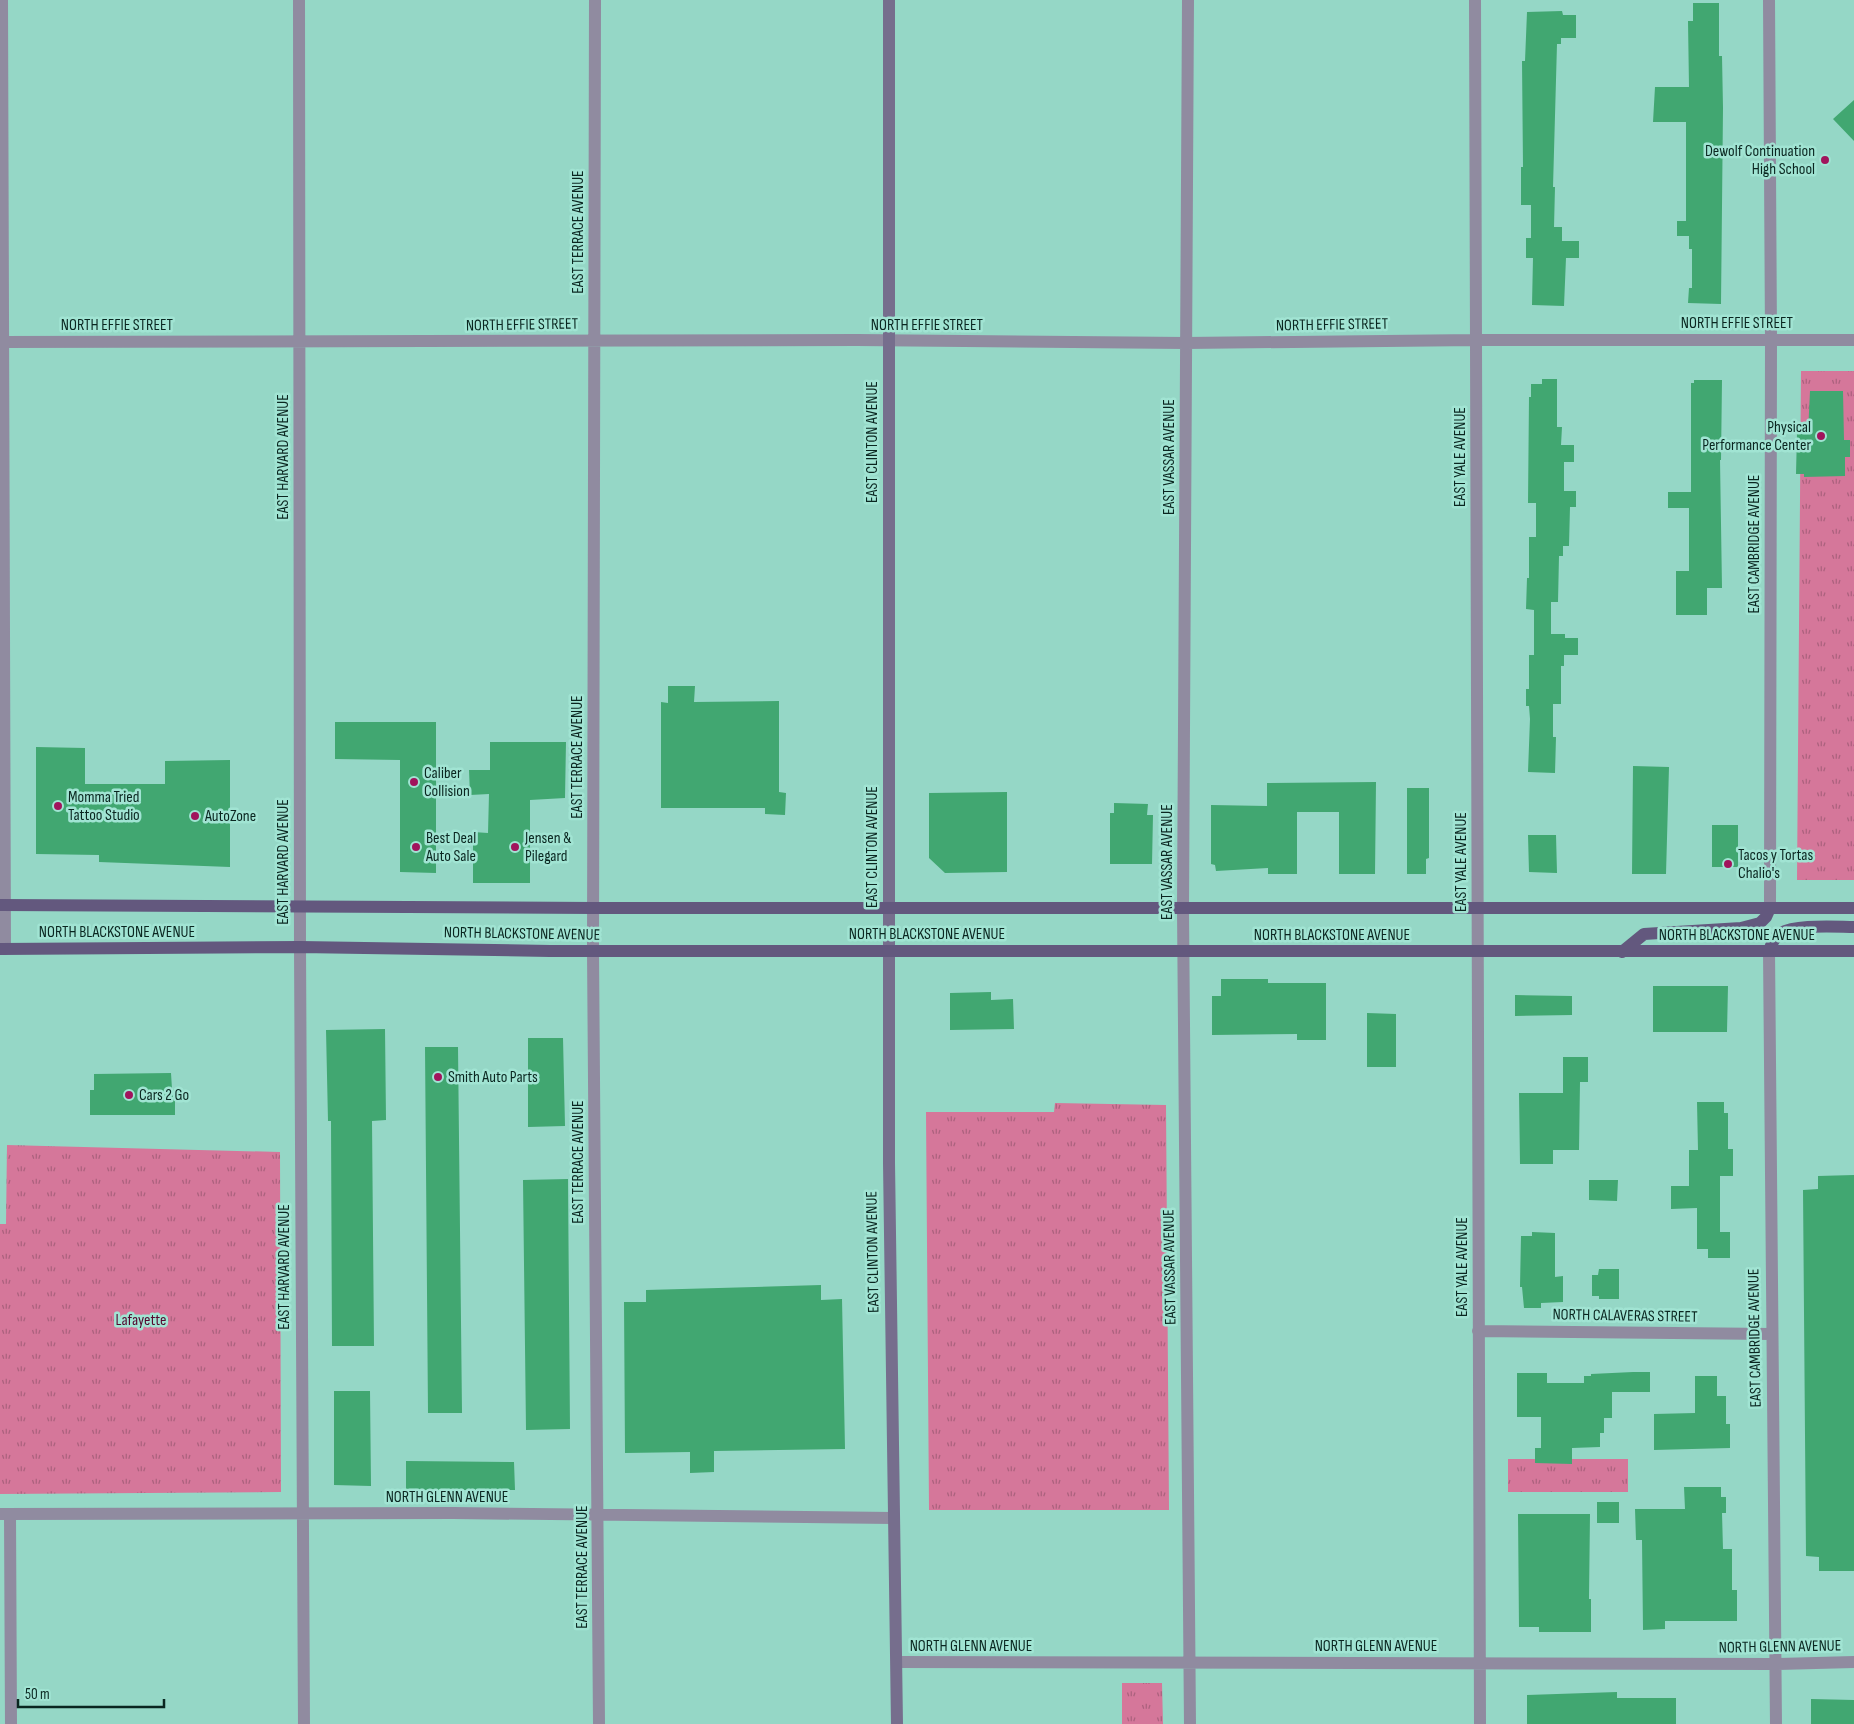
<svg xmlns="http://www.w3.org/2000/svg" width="1854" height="1724" font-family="'Sofia Sans Condensed',sans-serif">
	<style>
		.grass { fill: url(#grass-tufts) }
		.building { fill: #41a771 }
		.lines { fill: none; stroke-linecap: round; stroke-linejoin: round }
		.street { stroke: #908ba0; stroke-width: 12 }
		.secondary { stroke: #766e8d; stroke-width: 12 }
		.primary { stroke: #63587e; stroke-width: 12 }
		.poi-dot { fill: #a1145c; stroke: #a1e4d3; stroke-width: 2 }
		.labels { text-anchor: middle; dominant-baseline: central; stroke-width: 5; stroke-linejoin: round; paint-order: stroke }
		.poi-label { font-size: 16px; fill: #0a2620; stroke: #a1e4d3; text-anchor: start }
		.street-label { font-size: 16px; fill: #0a2620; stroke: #a1e4d3 }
		.park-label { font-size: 16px; fill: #54072e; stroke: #a1e4d3 }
	</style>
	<defs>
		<pattern id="grass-tufts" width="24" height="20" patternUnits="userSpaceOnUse" patternTransform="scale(1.25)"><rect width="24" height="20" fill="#d5779a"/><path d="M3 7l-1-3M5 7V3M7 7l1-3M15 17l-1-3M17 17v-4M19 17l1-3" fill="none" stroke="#ab617d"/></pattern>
	</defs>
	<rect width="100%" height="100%" fill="#95d7c6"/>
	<path class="grass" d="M 1801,371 L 1854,371 L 1854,880 L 1797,880 Z
		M 1055,1103 L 1166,1105 L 1169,1510 L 929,1510 L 926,1112 L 1054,1112 Z
		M 7,1145 L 280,1152 L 281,1492 L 0,1494 L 0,1224 L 6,1224 Z
		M 1508,1459 L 1628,1459 L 1628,1492 L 1508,1492 Z
		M 1122,1683 L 1162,1683 L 1163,1724 L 1122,1724 Z"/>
	<path class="building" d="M 1693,3 L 1719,3 L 1719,56 L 1722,56 L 1723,108 L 1721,304 L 1688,303 L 1689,288 L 1692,288 L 1692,249 L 1689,249 L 1689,236 L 1677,236 L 1677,221 L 1686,221 L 1686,122 L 1653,122 L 1655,87 L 1689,87 L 1688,21 L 1693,21 Z
		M 1562,11 L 1563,15 L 1576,15 L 1576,38 L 1561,38 L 1561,44 L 1557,44 L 1553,187 L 1555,187 L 1554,227 L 1562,227 L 1562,241 L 1579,241 L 1579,258 L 1566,258 L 1564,306 L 1532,305 L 1533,258 L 1526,258 L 1526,238 L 1531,238 L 1531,205 L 1521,205 L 1521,167 L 1523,167 L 1522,61 L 1525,61 L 1527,12 Z
		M 1854,100 L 1854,141 L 1833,119 Z
		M 1542,379 L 1557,379 L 1557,427 L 1562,427 L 1561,445 L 1574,445 L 1574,462 L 1564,462 L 1564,491 L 1576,491 L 1576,507 L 1570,507 L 1569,546 L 1563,546 L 1563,556 L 1559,556 L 1558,602 L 1551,602 L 1551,634 L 1565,634 L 1565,638 L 1578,638 L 1578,655 L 1564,655 L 1564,666 L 1561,666 L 1561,704 L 1553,704 L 1553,737 L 1556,737 L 1555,773 L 1528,772 L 1530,719 L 1529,706 L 1526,706 L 1526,689 L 1529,689 L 1529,655 L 1534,655 L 1534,610 L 1526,609 L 1527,578 L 1529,578 L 1529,537 L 1536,537 L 1536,503 L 1528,503 L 1529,397 L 1531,397 L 1531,384 L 1542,384 Z
		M 1694,380 L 1722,380 L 1721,460 L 1720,460 L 1722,588 L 1707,588 L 1707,615 L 1676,615 L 1676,571 L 1689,571 L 1689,508 L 1668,508 L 1668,492 L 1691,492 L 1691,383 L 1694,383 Z
		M 1810,391 L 1843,391 L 1844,440 L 1850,440 L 1850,457 L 1845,457 L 1845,476 L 1804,477 L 1804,474 L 1796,474 L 1797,433 L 1808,433 Z
		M 668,686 L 695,686 L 694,702 L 779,701 L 779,792 L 786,793 L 785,815 L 765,814 L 765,808 L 661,808 L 661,702 L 668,703 Z
		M 335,722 L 436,722 L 436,873 L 400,872 L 400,760 L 335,759 Z
		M 490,742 L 566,742 L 565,798 L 530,800 L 530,883 L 473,883 L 473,832 L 488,833 L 489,794 L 470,795 L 469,770 L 490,770 Z
		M 36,747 L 85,748 L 85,784 L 165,784 L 165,761 L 230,760 L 230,867 L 99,862 L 99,855 L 36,854 Z
		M 1633,766 L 1669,767 L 1666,874 L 1632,874 Z
		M 1376,782 L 1375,874 L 1339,874 L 1339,812 L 1297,812 L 1297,874 L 1268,874 L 1268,868 L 1216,871 L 1215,865 L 1211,864 L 1211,805 L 1267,806 L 1267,783 Z
		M 1407,788 L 1429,788 L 1429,858 L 1426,859 L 1426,874 L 1407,874 Z
		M 1007,792 L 1007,872 L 945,873 L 929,858 L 929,793 Z
		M 1114,803 L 1148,804 L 1147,815 L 1153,815 L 1152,864 L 1110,864 L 1110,813 L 1114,813 Z
		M 1712,825 L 1738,825 L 1738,867 L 1712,867 Z
		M 1528,835 L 1556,835 L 1557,873 L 1529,872 Z
		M 1221,979 L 1268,979 L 1268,983 L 1326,983 L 1326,1040 L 1297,1040 L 1297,1034 L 1212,1035 L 1212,996 L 1221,996 Z
		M 1653,986 L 1728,986 L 1727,1032 L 1653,1032 Z
		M 991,992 L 991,1000 L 1013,999 L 1014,1029 L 950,1030 L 950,993 Z
		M 1515,995 L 1572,996 L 1572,1015 L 1515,1016 Z
		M 1367,1013 L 1396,1014 L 1396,1067 L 1367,1067 Z
		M 385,1029 L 386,1120 L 372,1121 L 374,1346 L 332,1346 L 331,1121 L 328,1121 L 326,1030 Z
		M 528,1038 L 563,1038 L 565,1126 L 528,1127 Z
		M 425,1047 L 458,1047 L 462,1413 L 428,1413 Z
		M 1563,1057 L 1588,1057 L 1588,1082 L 1580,1082 L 1579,1150 L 1553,1150 L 1553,1164 L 1520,1164 L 1519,1093 L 1563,1093 Z
		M 171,1073 L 172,1089 L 175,1090 L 175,1115 L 90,1115 L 90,1090 L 94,1090 L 94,1074 Z
		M 1697,1102 L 1724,1102 L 1724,1113 L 1728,1113 L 1728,1149 L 1733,1149 L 1733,1176 L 1720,1176 L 1720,1232 L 1730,1232 L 1730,1258 L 1708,1258 L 1708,1249 L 1697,1249 L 1697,1208 L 1671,1209 L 1671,1186 L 1689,1186 L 1689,1150 L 1698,1150 Z
		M 1854,1175 L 1854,1571 L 1819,1571 L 1819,1557 L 1806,1556 L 1803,1190 L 1818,1189 L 1818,1176 Z
		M 568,1179 L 570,1429 L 526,1430 L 523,1180 Z
		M 1589,1180 L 1618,1180 L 1617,1201 L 1589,1200 Z
		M 1532,1232 L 1555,1233 L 1555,1277 L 1563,1276 L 1563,1302 L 1541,1303 L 1541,1308 L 1524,1308 L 1522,1287 L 1520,1287 L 1521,1236 L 1532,1236 Z
		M 1599,1269 L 1619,1269 L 1619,1299 L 1599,1299 L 1599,1296 L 1592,1296 L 1592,1275 L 1598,1275 Z
		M 821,1285 L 821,1300 L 842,1299 L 845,1449 L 714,1451 L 714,1472 L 690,1473 L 690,1452 L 625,1453 L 624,1302 L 646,1302 L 646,1290 Z
		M 1633,1372 L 1650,1372 L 1650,1392 L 1612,1392 L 1612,1418 L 1604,1418 L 1604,1433 L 1600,1433 L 1600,1447 L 1572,1448 L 1572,1464 L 1535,1463 L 1535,1448 L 1541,1448 L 1541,1417 L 1517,1417 L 1517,1373 L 1547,1373 L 1547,1383 L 1584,1383 L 1584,1376 L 1591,1376 L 1591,1374 Z
		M 1695,1376 L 1717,1376 L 1717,1396 L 1726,1396 L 1726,1424 L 1730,1424 L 1730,1448 L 1654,1450 L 1654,1414 L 1695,1413 Z
		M 334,1391 L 370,1391 L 371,1486 L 334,1485 Z
		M 406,1461 L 514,1462 L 515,1490 L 406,1490 Z
		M 1684,1487 L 1721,1487 L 1721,1497 L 1726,1497 L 1726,1513 L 1722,1513 L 1723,1549 L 1732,1549 L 1732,1590 L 1737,1590 L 1737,1621 L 1665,1621 L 1665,1629 L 1643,1630 L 1642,1540 L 1636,1540 L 1635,1509 L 1685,1509 Z
		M 1597,1502 L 1619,1502 L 1619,1523 L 1597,1523 Z
		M 1518,1514 L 1590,1514 L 1589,1599 L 1591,1599 L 1591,1632 L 1539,1632 L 1539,1627 L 1519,1627 Z
		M 1617,1692 L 1617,1698 L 1676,1698 L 1676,1724 L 1527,1724 L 1527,1695 Z
		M 1811,1699 L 1854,1700 L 1854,1724 L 1811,1724 Z"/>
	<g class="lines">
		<path class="street" d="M 2,0 L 5,949
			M 299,0 L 300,947 L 304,1724
			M 595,0 L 593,951 L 599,1724
			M 1188,0 L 1183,909 L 1190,1724
			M 1475,0 L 1480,1724
			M 1769,0 L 1771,339 L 1770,908
			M 0,342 L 857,340 L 1186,343 L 1476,340 L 1854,340
			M 1769,951 L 1776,1724
			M 1478,1331 L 1772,1334
			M 0,1514 L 453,1513 L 893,1518
			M 10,1514 L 11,1724
			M 897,1662 L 1776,1664 L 1854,1662"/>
		<path class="secondary" d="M 889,0 L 889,1163 L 897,1724"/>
		<path class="primary" d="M 0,905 L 593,908 L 1854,908
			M 0,949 L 300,947 L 550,951 L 1854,951
			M 1769,951 C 1771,945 1774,938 1779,934 C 1793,924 1836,927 1854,927
			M 1622,952 L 1644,934 L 1741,928 L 1760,923 L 1766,917 L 1770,908"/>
	</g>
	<g class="poi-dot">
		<circle cx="1825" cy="160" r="5"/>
		<circle cx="1821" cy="436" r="5"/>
		<circle cx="414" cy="782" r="5"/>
		<circle cx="58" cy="806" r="5"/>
		<circle cx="195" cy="816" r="5"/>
		<circle cx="416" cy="847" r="5"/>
		<circle cx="515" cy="847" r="5"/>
		<circle cx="1728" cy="864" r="5"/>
		<circle cx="438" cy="1077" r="5"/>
		<circle cx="129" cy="1095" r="5"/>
	</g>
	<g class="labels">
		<g class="poi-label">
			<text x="1815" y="151" text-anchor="end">Dewolf Continuation<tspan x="1815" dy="18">High School</tspan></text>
			<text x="1811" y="427" text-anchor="end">Physical<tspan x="1811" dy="18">Performance Center</tspan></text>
			<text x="424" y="773">Caliber<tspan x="424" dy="18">Collision</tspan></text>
			<text x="68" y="797">Momma Tried<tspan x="68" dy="18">Tattoo Studio</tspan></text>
			<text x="205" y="816">AutoZone</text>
			<text x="426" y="838">Best Deal<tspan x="426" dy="18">Auto Sale</tspan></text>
			<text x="525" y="838">Jensen &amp;<tspan x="525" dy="18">Pilegard</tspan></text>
			<text x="1738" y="855">Tacos y Tortas<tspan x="1738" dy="18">Chalio's</tspan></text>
			<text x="448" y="1077">Smith Auto Parts</text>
			<text x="139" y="1095">Cars 2 Go</text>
		</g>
		<g class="street-label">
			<text transform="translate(578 232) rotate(-90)">EAST TERRACE AVENUE</text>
			<text x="1737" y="323">NORTH EFFIE STREET</text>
			<text x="117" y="325">NORTH EFFIE STREET</text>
			<text transform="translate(522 325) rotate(-1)">NORTH EFFIE STREET</text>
			<text x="927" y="325">NORTH EFFIE STREET</text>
			<text transform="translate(1332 325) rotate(-1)">NORTH EFFIE STREET</text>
			<text transform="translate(872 442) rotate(-90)">EAST CLINTON AVENUE</text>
			<text transform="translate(283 457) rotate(-90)">EAST HARVARD AVENUE</text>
			<text transform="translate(1169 457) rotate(-90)">EAST VASSAR AVENUE</text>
			<text transform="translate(1460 457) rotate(-90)">EAST YALE AVENUE</text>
			<text transform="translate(1754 544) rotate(-90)">EAST CAMBRIDGE AVENUE</text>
			<text transform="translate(577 757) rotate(-90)">EAST TERRACE AVENUE</text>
			<text transform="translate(872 847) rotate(-90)">EAST CLINTON AVENUE</text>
			<text transform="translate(283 862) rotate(-90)">EAST HARVARD AVENUE</text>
			<text transform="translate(1167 862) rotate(-90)">EAST VASSAR AVENUE</text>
			<text transform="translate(1461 862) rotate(-90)">EAST YALE AVENUE</text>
			<text x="117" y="932">NORTH BLACKSTONE AVENUE</text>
			<text transform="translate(522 934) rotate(1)">NORTH BLACKSTONE AVENUE</text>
			<text x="927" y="934">NORTH BLACKSTONE AVENUE</text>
			<text x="1332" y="935">NORTH BLACKSTONE AVENUE</text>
			<text x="1737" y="935">NORTH BLACKSTONE AVENUE</text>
			<text transform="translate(578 1162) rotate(-90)">EAST TERRACE AVENUE</text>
			<text transform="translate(873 1252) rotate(-91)">EAST CLINTON AVENUE</text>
			<text transform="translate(284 1267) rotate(-90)">EAST HARVARD AVENUE</text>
			<text transform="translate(1170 1267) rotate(-91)">EAST VASSAR AVENUE</text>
			<text transform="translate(1462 1267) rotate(-90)">EAST YALE AVENUE</text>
			<text transform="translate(1625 1316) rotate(1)">NORTH CALAVERAS STREET</text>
			<text transform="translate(1755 1338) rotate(-91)">EAST CAMBRIDGE AVENUE</text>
			<text x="447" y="1497">NORTH GLENN AVENUE</text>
			<text transform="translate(582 1567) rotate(-90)">EAST TERRACE AVENUE</text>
			<text x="971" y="1646">NORTH GLENN AVENUE</text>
			<text x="1376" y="1646">NORTH GLENN AVENUE</text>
			<text transform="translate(1780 1647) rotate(-1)">NORTH GLENN AVENUE</text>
		</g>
		<g class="park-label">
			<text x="141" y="1320">Lafayette</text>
		</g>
	</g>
	<path d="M18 1699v8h146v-8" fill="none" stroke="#0a2620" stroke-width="2.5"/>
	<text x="25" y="1699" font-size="15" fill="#0a2620" stroke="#a1e4d3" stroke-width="4" paint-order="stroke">50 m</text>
</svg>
